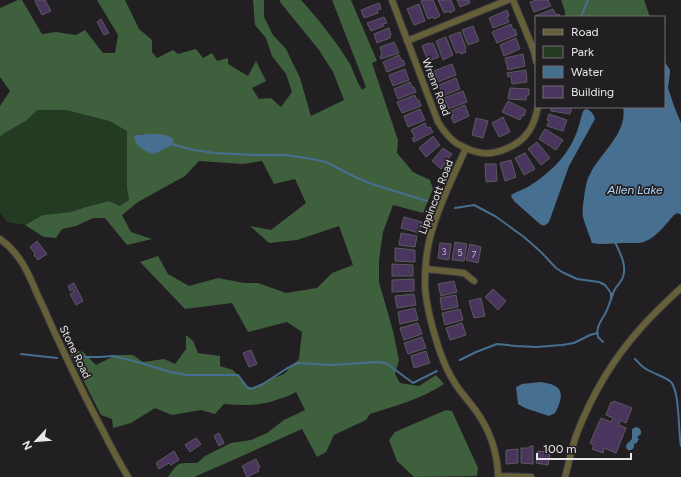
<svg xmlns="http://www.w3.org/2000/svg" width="681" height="477" font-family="Figtree,sans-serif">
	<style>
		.green { fill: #243b23 }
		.forest { fill: #3e603c; fill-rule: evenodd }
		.water { fill: #476f90 }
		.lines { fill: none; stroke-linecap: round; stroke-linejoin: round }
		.stream { stroke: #476f90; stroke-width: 2 }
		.building { fill: #49355d; stroke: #5c5a5e }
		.street-casing { stroke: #3e3b3e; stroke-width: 8 }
		.street { stroke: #656038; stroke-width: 6 }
		.labels { text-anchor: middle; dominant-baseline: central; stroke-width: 3.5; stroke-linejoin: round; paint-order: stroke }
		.number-label { font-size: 9px; fill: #c0bac5 }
		.street-label { font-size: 11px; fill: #e8e6e8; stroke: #221f22 }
		.water-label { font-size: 12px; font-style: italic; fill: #b1d6f7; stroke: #221f22 }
	</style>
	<rect width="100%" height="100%" fill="#221f22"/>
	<path class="green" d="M 37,110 L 66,110 L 109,121 L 127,131 L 127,189 L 129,200 L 120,206 L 109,201 L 86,207 L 71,212 L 43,215 L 25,225 L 7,222 L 0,213 L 0,137 L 3,134 L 26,121 Z"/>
	<path class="forest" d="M 18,0 L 22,0 L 42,34 L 56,32 L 76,35 L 85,30 L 103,53 L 115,53 L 118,35 L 97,0 L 125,0 L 139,29 L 152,40 L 152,52 L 157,58 L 173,50 L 178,54 L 196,49 L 203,58 L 212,53 L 217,61 L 228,58 L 228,64 L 248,76 L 256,61 L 266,81 L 252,88 L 259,99 L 271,98 L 281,107 L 292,92 L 286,74 L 272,56 L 266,38 L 255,25 L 253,0 L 264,0 L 264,17 L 273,35 L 286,49 L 300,78 L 311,116 L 344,100 L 333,72 L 319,50 L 280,2 L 280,0 L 301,0 C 319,20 336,41 350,64 C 354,73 357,82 362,90 L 366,87 L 332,0 L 351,0 L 377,61 L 372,63 L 398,140 L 397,153 L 413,172 L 430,180 L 433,189 L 423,213 L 393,205 L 383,232 L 379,260 L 379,282 L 393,331 L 399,360 L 395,374 L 400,383 L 419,386 L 436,375 L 444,384 C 421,399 395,406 370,414 L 366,420 L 334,435 L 326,452 L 317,457 L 302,429 L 233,460 L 194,477 L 168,477 C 179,461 178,463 197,463 L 205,456 L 231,443 L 251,440 L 267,433 L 284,420 L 305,410 L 296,392 C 291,394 287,397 282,398 C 262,406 244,406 224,404 L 215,414 L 201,410 L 172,415 L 155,408 L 131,423 L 113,428 L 112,419 L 101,415 L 70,354 L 74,350 L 83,352 L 96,365 L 116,355 L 133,355 L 143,362 L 164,359 L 175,364 L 186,349 L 186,335 L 193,341 L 198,353 L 220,356 L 220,366 L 233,370 L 251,390 L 268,380 L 284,374 L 299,359 L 302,332 L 287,322 L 248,332 L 232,303 L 185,309 L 140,262 L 158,256 L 168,274 L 189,286 L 218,278 L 244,283 L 258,283 L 286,293 L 317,288 L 332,273 L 353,265 L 339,226 L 297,240 L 269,243 L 250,226 L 271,230 L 306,203 L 295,179 L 274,184 L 262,161 L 243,164 L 199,161 L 185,176 L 138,202 L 122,215 L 131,232 L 152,239 L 127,245 L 105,218 L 93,218 L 76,226 L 62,229 L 56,238 L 44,237 L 25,225 L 43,215 L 71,212 L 86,207 L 109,201 L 120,206 L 129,200 L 127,189 L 127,131 L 109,121 L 66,110 L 37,110 L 26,121 L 3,134 L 0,137 L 0,106 L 10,91 L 0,77 L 0,8 ZM 147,134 L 156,134 L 174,143 L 173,144 L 170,146 L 137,135 Z
		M 561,0 L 644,0 L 650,17 L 565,17 L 565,11 Z
		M 446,410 L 452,411 L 478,468 L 477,476 L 414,477 L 397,461 L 389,440 L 395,432 Z"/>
	<path class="water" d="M 664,61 L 670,70 L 670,73 L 668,88 L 674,106 L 681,123 L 681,215 L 678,213 L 674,215 C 665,225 654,241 639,243 C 633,243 628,243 623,243 C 613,243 602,245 592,243 C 589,234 585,225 583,217 C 582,210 583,204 584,198 C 585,191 586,181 590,174 C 600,153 628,133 623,107 L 664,107 Z
		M 586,109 C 591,110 594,115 595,119 L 569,166 L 549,222 C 546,225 545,226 541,225 L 515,202 L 512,198 L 511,195 C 518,191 525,189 531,185 C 548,174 564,159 573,141 C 578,131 580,121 583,111 Z
		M 147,134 C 157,134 165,133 173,139 L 174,144 L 154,154 C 146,152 135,147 134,137 L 137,135 Z
		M 540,382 C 545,383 549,383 553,385 C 566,390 560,404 555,413 L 549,416 L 525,408 L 518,404 L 516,387 L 522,384 Z
		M 636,427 L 639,428 L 641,431 L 641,434 L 637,437 L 639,439 L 636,444 L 634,443 C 635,448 633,451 628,450 C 623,445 629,443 632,439 L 632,429 Z"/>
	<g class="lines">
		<path class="stream" d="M 581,17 L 588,0
			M 171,144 L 194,150 L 215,153 L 254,155 L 285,155 L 312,159 L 326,162 L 357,178 L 375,185 L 427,201
			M 455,208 L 474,205 L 495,216 L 524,237 L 541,252 L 556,268 L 562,272 L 577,279 L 599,282 L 605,285 L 611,293 L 611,298
			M 603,342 L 598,337 C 596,326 600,323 605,314 C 609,306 611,299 614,291 C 616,286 621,283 623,277 C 627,265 620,253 615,242
			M 21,354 L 57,358
			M 74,357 L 100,357 L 113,356 L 141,363 L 170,372 L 187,375 L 238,375 L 247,387 L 251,389 L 263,384 L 286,369 L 297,363 L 332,365 L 376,362 L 386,363 L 413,383 L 437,371
			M 635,359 C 638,362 642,367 646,369 C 654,374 664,376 671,382 C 680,392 678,431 681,446
			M 460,360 L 476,352 L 497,344 L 516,346 L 536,347 L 562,345 L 574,343 L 590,335 L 597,333"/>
	</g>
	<path class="building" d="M 36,0 L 45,0 L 51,11 L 42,15 L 35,1 Z
		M 424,0 L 433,0 L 440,16 L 434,19 L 433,17 L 428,19 L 421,1 Z
		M 438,0 L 451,0 L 455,10 L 450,13 L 449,11 L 444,13 Z
		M 457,0 L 469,0 L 470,3 L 460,7 Z
		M 536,0 L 548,0 L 551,6 L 534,12 L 530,2 Z
		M 379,3 L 381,9 L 377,10 L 378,13 L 364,18 L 361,10 Z
		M 419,4 L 425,21 L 414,25 L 407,9 Z
		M 553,9 L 556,15 L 559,14 L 560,17 L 536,17 L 535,16 Z
		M 507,10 L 509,16 L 507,17 L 509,22 L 493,28 L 489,18 Z
		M 384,17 L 387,23 L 383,24 L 384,26 L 371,31 L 367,23 Z
		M 101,19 L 109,33 L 104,35 L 97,22 Z
		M 511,24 L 513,30 L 515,29 L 517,35 L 497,43 L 492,32 Z
		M 473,26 L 479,41 L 468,45 L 462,30 Z
		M 389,28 L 391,35 L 390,36 L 390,38 L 377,43 L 374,34 Z
		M 460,32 L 466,48 L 465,49 L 466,52 L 461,54 L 460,52 L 456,53 L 449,36 Z
		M 446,37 L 453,55 L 443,60 L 436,41 Z
		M 516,38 L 520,49 L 504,56 L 500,45 Z
		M 394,42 L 399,53 L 381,59 L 380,56 L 382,55 L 380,47 Z
		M 428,43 L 429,44 L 433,43 L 439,57 L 428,61 L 422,46 Z
		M 523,54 L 525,66 L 508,70 L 505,58 Z
		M 399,55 L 402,61 L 403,60 L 405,65 L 387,72 L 383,62 Z
		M 452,64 L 456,75 L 438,82 L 434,71 Z
		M 405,69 L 409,80 L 393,86 L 389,75 Z
		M 526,70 L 527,82 L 512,84 L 511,76 L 508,77 L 507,73 Z
		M 456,78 L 460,89 L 443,96 L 439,85 Z
		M 410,82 L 412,87 L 414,87 L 416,92 L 398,99 L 394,89 Z
		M 510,88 L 529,89 L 529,95 L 527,95 L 526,100 L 508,99 Z
		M 463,91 L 467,102 L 449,109 L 444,98 Z
		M 415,95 L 417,100 L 419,100 L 421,106 L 402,113 L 397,102 Z
		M 508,101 L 526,110 L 524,116 L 522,115 L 520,120 L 502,112 Z
		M 465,105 L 469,116 L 454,123 L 451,117 L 453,116 L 451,111 Z
		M 551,107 L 576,107 L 576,108 L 572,107 L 570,114 L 551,111 Z
		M 420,109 L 425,120 L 408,127 L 404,116 Z
		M 549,114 L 567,120 L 563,131 L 547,126 L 549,121 L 547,120 Z
		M 503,117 L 510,132 L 499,137 L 492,123 Z
		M 476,118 L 488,121 L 483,138 L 472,135 Z
		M 425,123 L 427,128 L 430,127 L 433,132 L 414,142 L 412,138 L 415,137 L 411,130 Z
		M 545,129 L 563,140 L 556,150 L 539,139 Z
		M 433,136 L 440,145 L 426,157 L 419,148 Z
		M 537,142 L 550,158 L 541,165 L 528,149 Z
		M 443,148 L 452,154 L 441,169 L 432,161 Z
		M 525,153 L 535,169 L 524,175 L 515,158 Z
		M 511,160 L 516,177 L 505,181 L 500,163 Z
		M 485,164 L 496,164 L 497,181 L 486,182 Z
		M 404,217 L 422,222 L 419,233 L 401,228 Z
		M 401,233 L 417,236 L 415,247 L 399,245 Z
		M 37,241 L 47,254 L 38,260 L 34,255 L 35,254 L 30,247 Z
		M 455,242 L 467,244 L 464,261 L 452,260 Z
		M 440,243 L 451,244 L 449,260 L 438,258 Z
		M 470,244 L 481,247 L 478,263 L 466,260 Z
		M 395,248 L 415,250 L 415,262 L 395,261 Z
		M 392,264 L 413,265 L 413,276 L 392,276 Z
		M 414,279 L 414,291 L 392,292 L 392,280 Z
		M 454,281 L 457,292 L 441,296 L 438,284 Z
		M 74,283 L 83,301 L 76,305 L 70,294 L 74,291 L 73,289 L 70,291 L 68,286 Z
		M 493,289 L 506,301 L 498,310 L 485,297 Z
		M 414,294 L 416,305 L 397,308 L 395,296 Z
		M 456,295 L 458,307 L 442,310 L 440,298 Z
		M 481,298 L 485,316 L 474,318 L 469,301 Z
		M 415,308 L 418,320 L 400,324 L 398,312 Z
		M 460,309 L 463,320 L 445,325 L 442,313 Z
		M 418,323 L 422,334 L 404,340 L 400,328 Z
		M 462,323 L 466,335 L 450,340 L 446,328 Z
		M 422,337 L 426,348 L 408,354 L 404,343 Z
		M 251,350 L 257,364 L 249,367 L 243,353 Z
		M 426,351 L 430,363 L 414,368 L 411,356 Z
		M 614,401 L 632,408 L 626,423 L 620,420 L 619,425 L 626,428 L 616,453 L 604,448 L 603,453 L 592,449 L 594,445 L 590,443 L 601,418 L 611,422 L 613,418 L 606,415 L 611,402 L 613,403 Z
		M 219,433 L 224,443 L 219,446 L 214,436 Z
		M 196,438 L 201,444 L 190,452 L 185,445 Z
		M 530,446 L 533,446 L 533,464 L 521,463 L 521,448 L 529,448 Z
		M 518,449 L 518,463 L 506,464 L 506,450 Z
		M 546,449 L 551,450 L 548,465 L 536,463 L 538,451 L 546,452 Z
		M 174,451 L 179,460 L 171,465 L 169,463 L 159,469 L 156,463 Z
		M 256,459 L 260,467 L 258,468 L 259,471 L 247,477 L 242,466 Z"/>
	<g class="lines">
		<g class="street-casing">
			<path id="street" d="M 392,0 L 438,122 C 443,130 449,138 456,143 C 463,147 474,152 482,153 C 496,155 517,146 526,135 C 533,127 536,117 538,107
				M 513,0 L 534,51 L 536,61
				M 407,41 L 508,0
				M 466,148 C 453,177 438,207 430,238 C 426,253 425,269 425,284 C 425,299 429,314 433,329 C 438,346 443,364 453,380 C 459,391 469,401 476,411 C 490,430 498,454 498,477
				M 0,239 C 20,253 29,274 38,296 C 46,312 52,328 60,344 C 73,372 87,401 102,429 C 110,445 119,462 128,477
				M 426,269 L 464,273 L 474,281
				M 498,476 L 531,477
				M 565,477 C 569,462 572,447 577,433 C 592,395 613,359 640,329 C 653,314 667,301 681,288"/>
		</g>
		<use href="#street" class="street"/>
	</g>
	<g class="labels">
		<g class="number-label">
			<text x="444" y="251">3</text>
			<text x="460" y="252">5</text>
			<text x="474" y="254">7</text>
		</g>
		<g class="street-label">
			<text transform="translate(436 87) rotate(69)">Wrenn Road</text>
			<text transform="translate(436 197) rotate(-69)">Lippincott Road</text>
			<text transform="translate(75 352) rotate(64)">Stone Road</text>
		</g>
		<g class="water-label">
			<text x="635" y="190">Allen Lake</text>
		</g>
	</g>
	<rect x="535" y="16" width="130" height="92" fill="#221f22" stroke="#716f71"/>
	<rect x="543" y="29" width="20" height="6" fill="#656038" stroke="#716f71"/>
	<text x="571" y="36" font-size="12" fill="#e8e6e8">Road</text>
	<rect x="543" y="46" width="20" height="12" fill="#243b23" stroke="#716f71"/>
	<text x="571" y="56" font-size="12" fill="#e8e6e8">Park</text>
	<rect x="543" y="66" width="20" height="12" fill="#476f90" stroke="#716f71"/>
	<text x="571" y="76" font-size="12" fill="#e8e6e8">Water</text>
	<rect x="543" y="86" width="20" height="12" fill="#49355d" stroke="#716f71"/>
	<text x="571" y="96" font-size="12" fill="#e8e6e8">Building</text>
	<g transform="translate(36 441) rotate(244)" stroke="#221f22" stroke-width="3" paint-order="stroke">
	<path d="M0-3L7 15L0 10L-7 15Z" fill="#e8e6e8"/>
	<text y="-6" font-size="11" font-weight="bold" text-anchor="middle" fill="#e8e6e8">N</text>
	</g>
	<path d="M537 453v6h94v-6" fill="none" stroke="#e8e6e8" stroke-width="2"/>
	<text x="543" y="453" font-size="12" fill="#e8e6e8" stroke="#221f22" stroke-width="3" paint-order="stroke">100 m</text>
</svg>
